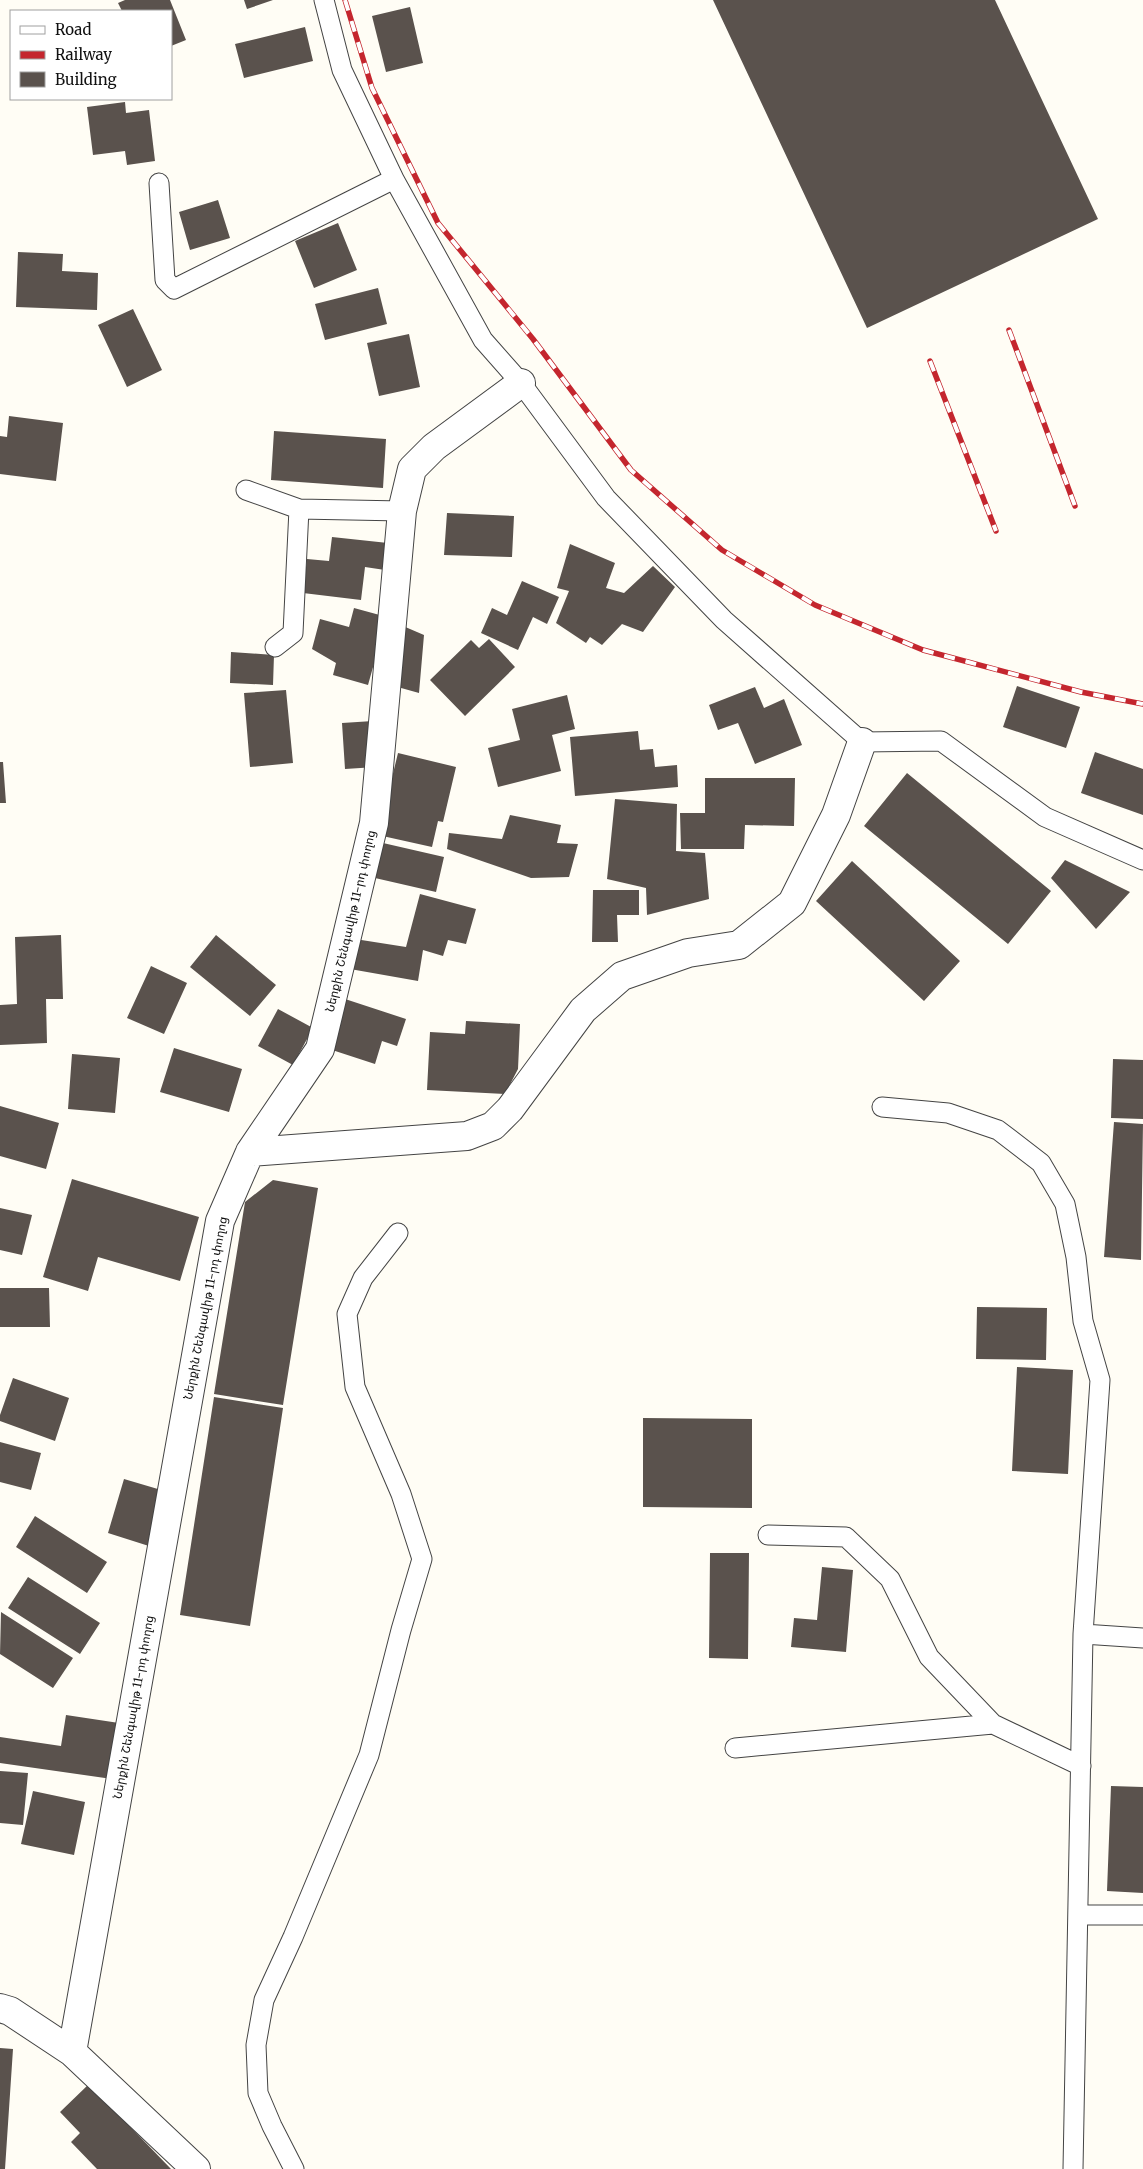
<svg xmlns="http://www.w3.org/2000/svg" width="1143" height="2169" font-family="Merriweather,'Noto Sans Armenian',serif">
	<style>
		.building { fill: #5a524d }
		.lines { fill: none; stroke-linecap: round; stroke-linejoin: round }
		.lane-casing { stroke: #444; stroke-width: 21 }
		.street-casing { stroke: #444; stroke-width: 30 }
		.lane { stroke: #fff; stroke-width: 19 }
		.street { stroke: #fff; stroke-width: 28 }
		.rail-casing { stroke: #c4262e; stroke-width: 5.5 }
		.rail { stroke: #fff; stroke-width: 4; stroke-dasharray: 11; stroke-linecap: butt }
		.labels { text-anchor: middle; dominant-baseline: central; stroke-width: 5; stroke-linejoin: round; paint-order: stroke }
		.street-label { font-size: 12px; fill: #111; stroke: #fff }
	</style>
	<rect width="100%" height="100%" fill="#fffdf5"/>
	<path class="building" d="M 125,0 L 170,0 L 186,40 L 171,46 L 171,11 L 122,11 L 118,3 Z
		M 244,0 L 273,0 L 247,9 Z
		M 713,0 L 995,0 L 1098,219 L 867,328 Z
		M 410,7 L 423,63 L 386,72 L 372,16 Z
		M 305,27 L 313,61 L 244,78 L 235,44 Z
		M 125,102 L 126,113 L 149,110 L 155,161 L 127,165 L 125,151 L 93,155 L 87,107 Z
		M 218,200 L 230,238 L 190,250 L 179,212 Z
		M 338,223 L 357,270 L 314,288 L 295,241 Z
		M 18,252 L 63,254 L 62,271 L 98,273 L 97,310 L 16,307 Z
		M 378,288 L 387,324 L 325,340 L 315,304 Z
		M 133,309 L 162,370 L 127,387 L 98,325 Z
		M 409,334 L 420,387 L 379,396 L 367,343 Z
		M 9,416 L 63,423 L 56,481 L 0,474 L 0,436 L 7,437 Z
		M 274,431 L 386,439 L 383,488 L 271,480 Z
		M 447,513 L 514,516 L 512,557 L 444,555 Z
		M 332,537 L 388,543 L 385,570 L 365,567 L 361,600 L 303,593 L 307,559 L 329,561 Z
		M 570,544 L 615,563 L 606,588 L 624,593 L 653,566 L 675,587 L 643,632 L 622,624 L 602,645 L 590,637 L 586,643 L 556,623 L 569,591 L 557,588 Z
		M 522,581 L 559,597 L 547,624 L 533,617 L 518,650 L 481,633 L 492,608 L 507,615 Z
		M 354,608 L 387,617 L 368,685 L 333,675 L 336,663 L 312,649 L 320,619 L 349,627 Z
		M 403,626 L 424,635 L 419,693 L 394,686 Z
		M 489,639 L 515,667 L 465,716 L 430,680 L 471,640 L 479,648 Z
		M 231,652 L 274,655 L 273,685 L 230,683 Z
		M 1017,686 L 1080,707 L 1066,748 L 1003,727 Z
		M 755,687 L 764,708 L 784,699 L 802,745 L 755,764 L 738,723 L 718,730 L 709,705 Z
		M 286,690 L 293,763 L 250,767 L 244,693 Z
		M 567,695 L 575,729 L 552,735 L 561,771 L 498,787 L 488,748 L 520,740 L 512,709 Z
		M 373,721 L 376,767 L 345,769 L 342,723 Z
		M 638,731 L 640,750 L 653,749 L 655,767 L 677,765 L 678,787 L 575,796 L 570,737 Z
		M 1095,752 L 1143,769 L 1143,815 L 1081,793 Z
		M 398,753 L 456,767 L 443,822 L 438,821 L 432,847 L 378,835 Z
		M 0,762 L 3,762 L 6,803 L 0,803 Z
		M 907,773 L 1051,891 L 1008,944 L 864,826 Z
		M 705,778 L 795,778 L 794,826 L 745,825 L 744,849 L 681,849 L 680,813 L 705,813 Z
		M 615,799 L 677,804 L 676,851 L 705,853 L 709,899 L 647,915 L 646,888 L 607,879 Z
		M 510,815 L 561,825 L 557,843 L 578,844 L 569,877 L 531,878 L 447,849 L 449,833 L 502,839 Z
		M 383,843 L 444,857 L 436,892 L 375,878 Z
		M 1065,860 L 1130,892 L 1096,929 L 1051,878 Z
		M 852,861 L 960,961 L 924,1001 L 816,901 Z
		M 593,890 L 639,890 L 639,915 L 617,915 L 618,942 L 592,942 Z
		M 420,894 L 476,909 L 466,944 L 448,940 L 443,956 L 423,950 L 418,981 L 350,969 L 355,939 L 406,947 Z
		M 61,935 L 63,999 L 46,999 L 47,1043 L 0,1045 L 0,1005 L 17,1004 L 15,937 Z
		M 216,935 L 276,985 L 250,1016 L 190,967 Z
		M 151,966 L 187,983 L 164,1034 L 127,1018 Z
		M 342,998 L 406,1019 L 397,1046 L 382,1041 L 375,1064 L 326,1048 Z
		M 278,1009 L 313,1028 L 293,1065 L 258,1046 Z
		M 466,1021 L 520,1024 L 518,1069 L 505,1094 L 427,1090 L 430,1032 L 465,1034 Z
		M 174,1048 L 242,1069 L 229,1112 L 160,1092 Z
		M 72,1054 L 120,1058 L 115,1113 L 68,1109 Z
		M 1113,1059 L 1143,1060 L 1143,1119 L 1111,1118 Z
		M 0,1106 L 59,1123 L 46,1169 L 0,1156 Z
		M 1114,1122 L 1143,1124 L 1141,1260 L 1104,1257 Z
		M 72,1179 L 199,1217 L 180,1281 L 98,1257 L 88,1291 L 43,1277 Z
		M 273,1180 L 318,1188 L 283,1405 L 214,1394 L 245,1202 Z
		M 0,1208 L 32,1215 L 22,1255 L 0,1250 Z
		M 0,1288 L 49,1288 L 50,1327 L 0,1327 Z
		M 977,1307 L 1047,1308 L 1046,1360 L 976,1359 Z
		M 1017,1367 L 1073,1370 L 1068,1474 L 1012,1471 Z
		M 13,1378 L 69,1398 L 55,1441 L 0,1421 L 0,1415 Z
		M 214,1397 L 283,1408 L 250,1626 L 180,1615 Z
		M 643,1418 L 752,1419 L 752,1508 L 643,1507 Z
		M 0,1442 L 41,1453 L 31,1490 L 0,1482 Z
		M 124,1479 L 168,1492 L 152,1547 L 108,1533 Z
		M 35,1516 L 107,1562 L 87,1593 L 16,1547 Z
		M 710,1553 L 749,1553 L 748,1659 L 709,1658 Z
		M 822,1567 L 853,1570 L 846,1652 L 791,1647 L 794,1618 L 817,1620 Z
		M 28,1577 L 100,1623 L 80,1654 L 8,1608 Z
		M 1,1612 L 73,1658 L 53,1688 L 0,1654 Z
		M 66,1715 L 119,1723 L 112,1779 L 0,1763 L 0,1737 L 61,1746 Z
		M 0,1771 L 28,1773 L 23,1825 L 0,1823 Z
		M 1111,1786 L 1143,1787 L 1143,1893 L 1107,1891 Z
		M 33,1791 L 85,1802 L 74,1855 L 21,1844 Z
		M 0,2048 L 13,2049 L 5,2169 L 0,2169 Z
		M 89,2084 L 171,2169 L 97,2169 L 71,2142 L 80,2133 L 60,2112 Z"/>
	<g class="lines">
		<g class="lane-casing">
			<path id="lane" d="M 324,0 L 342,70 L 394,179 L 483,340 L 521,383 L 606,498 L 724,620 L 862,742 L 941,741 L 1045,817 L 1143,860
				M 159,183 L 165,280 L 174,289 L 394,179
				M 246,490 L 299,509 L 402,511
				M 275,647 L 293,633 L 299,509
				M 882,1107 L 948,1113 L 998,1130 L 1041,1163 L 1065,1204 L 1076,1257 L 1083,1321 L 1100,1380 L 1083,1634 L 1073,2169
				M 768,1535 L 846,1537 L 890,1579 L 929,1657 L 993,1724 L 1081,1766
				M 1083,1634 L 1143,1638
				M 735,1748 L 993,1724
				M 1078,1915 L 1143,1915
				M 294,2169 L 272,2126 L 258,2093 L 256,2045 L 264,2000 L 293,1937 L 369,1755 L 401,1630 L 422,1559 L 401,1494 L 355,1387 L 347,1314 L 363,1278 L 398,1233"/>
		</g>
		<g class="street-casing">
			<path id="street" d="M 250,1152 L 467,1136 L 493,1126 L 510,1109 L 583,1010 L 622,976 L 688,953 L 739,945 L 792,903 L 836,815 L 862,742
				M 0,2008 L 10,2011 L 72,2052 L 196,2169
				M 72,2052 L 220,1221 L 250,1152 L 320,1049 L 374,823 L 402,511 L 412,469 L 434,447 L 521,383"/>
		</g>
		<use href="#lane" class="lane"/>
		<use href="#street" class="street"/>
		<g class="rail-casing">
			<path id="rail" d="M 345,0 L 372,88 L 438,223 L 533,339 L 631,470 L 722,550 L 815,605 L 923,650 L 1081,692 L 1143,704
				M 1009,330 L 1075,506
				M 930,361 L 996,531"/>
		</g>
		<use href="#rail" class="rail"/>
	</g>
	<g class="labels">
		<g class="street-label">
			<text transform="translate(350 921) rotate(-77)">Ներքին Շենգավիթ 11-րդ փողոց</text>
			<text transform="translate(205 1308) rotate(-79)">Ներքին Շենգավիթ 11-րդ փողոց</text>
			<text transform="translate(133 1707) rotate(-80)">Ներքին Շենգավիթ 11-րդ փողոց</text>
		</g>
	</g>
	<rect x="10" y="10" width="162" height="90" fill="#ffffff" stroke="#a0a0a0"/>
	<rect x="20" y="26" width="25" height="8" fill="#ffffff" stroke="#a0a0a0"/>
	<text x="55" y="35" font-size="15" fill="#111111">Road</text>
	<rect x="20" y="51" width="25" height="8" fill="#c4262e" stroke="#a0a0a0"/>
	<text x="55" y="60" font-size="15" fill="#111111">Railway</text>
	<rect x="20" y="72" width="25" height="15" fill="#5a524d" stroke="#a0a0a0"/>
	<text x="55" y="85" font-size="15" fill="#111111">Building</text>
</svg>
